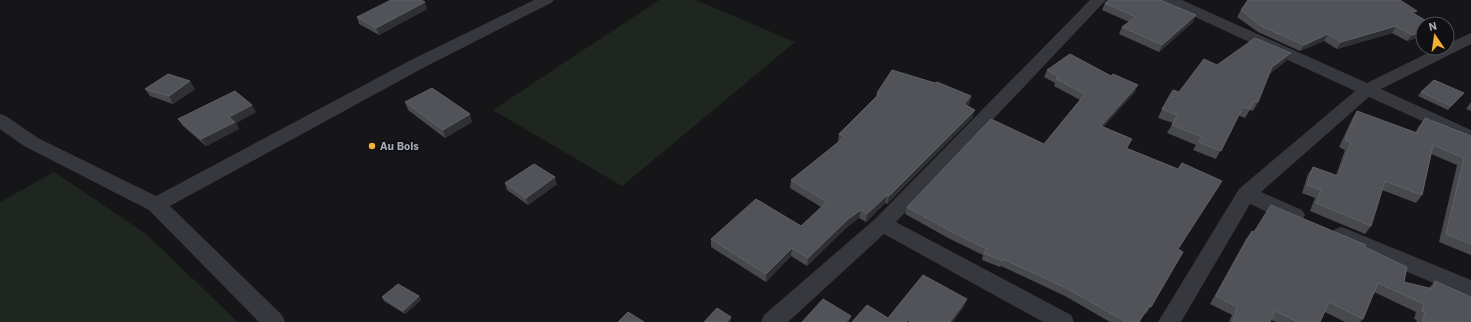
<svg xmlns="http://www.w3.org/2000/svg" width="1471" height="322" font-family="'IBM Plex Sans',sans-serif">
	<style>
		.green { fill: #1e261f }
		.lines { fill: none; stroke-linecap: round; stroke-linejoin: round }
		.minor { fill: #37383d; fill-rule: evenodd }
		.wall { fill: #47494d }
		.shaded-wall { fill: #2f3033 }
		.building { fill: #525359; stroke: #5f6168 }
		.poi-dot { fill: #f2b134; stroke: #111113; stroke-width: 1.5 }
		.labels { text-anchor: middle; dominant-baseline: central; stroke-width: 4; stroke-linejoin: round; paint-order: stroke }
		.poi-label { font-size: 11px; font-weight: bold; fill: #a8adb8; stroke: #111113; text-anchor: start }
	</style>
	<rect width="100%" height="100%" fill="#161618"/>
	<path class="green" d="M 659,0 L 696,0 L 795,42 L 622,186 L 493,110 Z
		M 54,172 L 146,234 L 238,322 L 0,322 L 0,202 Z"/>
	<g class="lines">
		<path class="minor" d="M 534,0 L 554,0 L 551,3 L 423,68 L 170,206 L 282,315 L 285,322 L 259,322 L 149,210 L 24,146 L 0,129 L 0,114 L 6,116 L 38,138 L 156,196 L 411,60 Z
			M 1090,0 L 1106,0 L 896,222 L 1071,315 L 1074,322 L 1043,322 L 884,234 L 788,322 L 761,322 L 764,315 L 875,219 Z
			M 1162,0 L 1182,0 L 1367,83 L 1438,48 L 1447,48 L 1447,44 L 1471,33 L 1471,44 L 1381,89 L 1471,130 L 1471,143 L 1369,97 L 1261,192 L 1302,210 L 1305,215 L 1302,220 C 1286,225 1265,210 1250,204 L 1181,322 L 1158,322 L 1239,189 L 1355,91 L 1165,3 Z
			M 1342,227 L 1471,280 L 1471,299 L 1335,241 L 1332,235 L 1335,229 Z"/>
	</g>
	<path class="wall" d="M 1109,0 L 1163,0 L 1163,1 L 1193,22 L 1159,52 L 1119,34 L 1122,27 L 1129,22 L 1102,10 L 1105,3 Z
		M 427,9 L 379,35 L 359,24 L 357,17 Z
		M 1241,10 L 1417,11 L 1414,14 L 1423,24 L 1423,36 L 1407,41 L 1392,33 L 1337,49 L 1324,41 L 1300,51 L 1258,32 L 1237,17 Z
		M 1291,53 L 1286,61 L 1269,74 L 1258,102 L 1253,111 L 1250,110 L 1245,118 L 1238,115 L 1216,159 L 1193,150 L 1196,145 L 1167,133 L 1173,123 L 1158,118 L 1162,109 L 1179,92 Z
		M 1047,70 L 1135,92 L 1103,127 L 1132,139 L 1127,149 L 1179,250 L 1183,252 L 1146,314 L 1145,313 L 1139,322 L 1110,322 L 1065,296 L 1001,266 L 1000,267 L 982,260 L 983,255 L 950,239 L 905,214 L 907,207 L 1044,144 L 1080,100 L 1054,86 L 1055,83 L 1044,77 Z
		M 145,89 L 195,89 L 173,104 L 150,96 Z
		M 1421,92 L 1464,93 L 1448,110 L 1418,96 Z
		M 877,93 L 971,96 L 969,104 L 967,106 L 975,110 L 972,118 L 887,204 L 885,203 L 866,222 L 859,218 L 847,227 L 807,266 L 791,256 L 766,282 L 711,247 L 711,239 L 801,226 L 821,207 L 790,188 L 791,180 L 838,142 L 839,134 L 876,97 Z
		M 405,102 L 472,122 L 445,138 L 408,110 Z
		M 1471,102 L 1471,111 L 1466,109 Z
		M 1357,111 L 1415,133 L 1419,126 L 1425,118 L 1471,136 L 1471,255 L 1439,242 L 1457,165 L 1431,154 L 1422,195 L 1416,203 L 1382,190 L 1371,226 L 1365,234 L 1310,211 L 1315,198 L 1302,193 L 1308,174 L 1313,167 L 1336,175 L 1345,150 L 1339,147 L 1352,119 Z
		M 256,112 L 236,123 L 239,129 L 206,146 L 183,126 L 178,119 Z
		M 505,183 L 557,184 L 528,205 L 507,190 Z
		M 1252,231 L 1253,232 L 1365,247 L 1404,282 L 1429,288 L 1435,281 L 1471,322 L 1416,322 L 1417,320 L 1414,319 L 1416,312 L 1374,292 L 1363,319 L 1360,322 L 1345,322 L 1325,312 L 1320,322 L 1276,322 L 1271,320 L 1270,322 L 1229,322 L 1232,315 L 1210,304 L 1246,239 Z
		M 419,296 L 421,300 L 405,314 L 384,301 L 382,297 Z"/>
	<path class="shaded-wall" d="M 425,2 L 427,9 L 379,35 L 376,28 Z
		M 1417,11 L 1412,17 L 1411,12 Z
		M 1196,15 L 1193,22 L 1159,52 L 1162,45 Z
		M 1396,26 L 1392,33 L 1337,49 L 1341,42 Z
		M 1423,31 L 1423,36 L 1407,41 L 1412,35 Z
		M 1328,34 L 1324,41 L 1300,51 L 1304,45 Z
		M 1291,53 L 1286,61 L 1267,76 L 1272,67 Z
		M 190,81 L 195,89 L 173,104 L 169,96 Z
		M 1138,85 L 1135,92 L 1098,133 L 1101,126 Z
		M 971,96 L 969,104 L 962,112 L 964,104 Z
		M 252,105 L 256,112 L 236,123 L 239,129 L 206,146 L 201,139 L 229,117 Z
		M 975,110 L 972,118 L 887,204 L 889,196 Z
		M 470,114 L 472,122 L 445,138 L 443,130 Z
		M 1132,139 L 1129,146 L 1123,155 L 1126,148 Z
		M 555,177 L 557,184 L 528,205 L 526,198 Z
		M 887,195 L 885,203 L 866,222 L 867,214 Z
		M 861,210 L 859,218 L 847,227 L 807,266 L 808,258 L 848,219 Z
		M 792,248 L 791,256 L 766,282 L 766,274 Z
		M 419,296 L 421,300 L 405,314 L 403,311 Z
		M 967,299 L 964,307 L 953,322 L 950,322 Z
		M 851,316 L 850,322 L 846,322 Z
		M 731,317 L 731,321 L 730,322 L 727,322 Z"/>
	<path class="building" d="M 391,0 L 421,0 L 425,2 L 376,28 L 357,17 Z
		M 1109,0 L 1160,0 L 1196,15 L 1162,45 L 1122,27 L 1136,17 L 1105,3 Z
		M 1248,0 L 1400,0 L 1417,11 L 1411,12 L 1432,24 L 1423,24 L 1423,31 L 1412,35 L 1396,26 L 1341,42 L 1328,34 L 1304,45 L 1261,26 L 1241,10 Z
		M 1255,38 L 1291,53 L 1272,67 L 1258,102 L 1254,101 L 1250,109 L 1243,107 L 1221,151 L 1198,142 L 1202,137 L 1172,125 L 1177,115 L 1162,109 L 1173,90 L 1179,92 L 1204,59 L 1217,65 Z
		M 1070,54 L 1111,76 L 1113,74 L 1138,85 L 1101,126 L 1132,139 L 1126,148 L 1178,169 L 1182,163 L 1222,181 L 1178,249 L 1183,252 L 1151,307 L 1149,306 L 1139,322 L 1126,322 L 1068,289 L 1003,259 L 1002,261 L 984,253 L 987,249 L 952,232 L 907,207 L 991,119 L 1044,144 L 1085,94 L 1056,79 L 1059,77 L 1047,70 Z
		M 892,70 L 935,83 L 937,82 L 971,96 L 964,104 L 975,110 L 889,196 L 887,195 L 867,214 L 861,210 L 848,219 L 808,258 L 792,248 L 766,274 L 711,239 L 756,199 L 801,226 L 827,202 L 791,180 L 845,137 L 839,134 L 879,94 L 877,93 Z
		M 168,74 L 190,81 L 169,96 L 145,89 Z
		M 1434,80 L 1464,93 L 1451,106 L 1421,92 Z
		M 432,88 L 470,114 L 443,130 L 405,102 Z
		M 235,91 L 252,105 L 229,117 L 235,122 L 201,139 L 178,119 Z
		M 1357,111 L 1417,133 L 1425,118 L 1471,136 L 1471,244 L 1446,234 L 1464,158 L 1433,145 L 1422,195 L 1385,181 L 1371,226 L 1316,203 L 1321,190 L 1307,185 L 1313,167 L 1338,176 L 1351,142 L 1345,140 Z
		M 534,164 L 555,177 L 526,198 L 505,183 Z
		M 1271,205 L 1366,245 L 1365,247 L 1407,267 L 1404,282 L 1433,289 L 1435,281 L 1471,297 L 1471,322 L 1422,322 L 1425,313 L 1422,311 L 1424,304 L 1378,283 L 1363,319 L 1329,302 L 1320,322 L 1298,322 L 1275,311 L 1270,322 L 1233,322 L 1237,307 L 1216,296 L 1252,231 L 1254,232 Z
		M 923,275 L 967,299 L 950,322 L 910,322 L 907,320 L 906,322 L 852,322 L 867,305 L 888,318 Z
		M 398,284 L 419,296 L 403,311 L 382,297 Z
		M 823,299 L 851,316 L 846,322 L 802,322 Z
		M 717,308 L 731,317 L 727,322 L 704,322 Z
		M 628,312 L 644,322 L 618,322 Z"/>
	<circle class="poi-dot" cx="372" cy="146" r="4"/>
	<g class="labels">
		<g class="poi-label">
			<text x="380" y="146">Au Bois</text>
		</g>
	</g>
	<g transform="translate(1435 36) rotate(347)"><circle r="19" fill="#111113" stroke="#4d4f55"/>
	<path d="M0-3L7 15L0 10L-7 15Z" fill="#f2b134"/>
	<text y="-6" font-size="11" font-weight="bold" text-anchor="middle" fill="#a8adb8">N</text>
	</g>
</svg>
